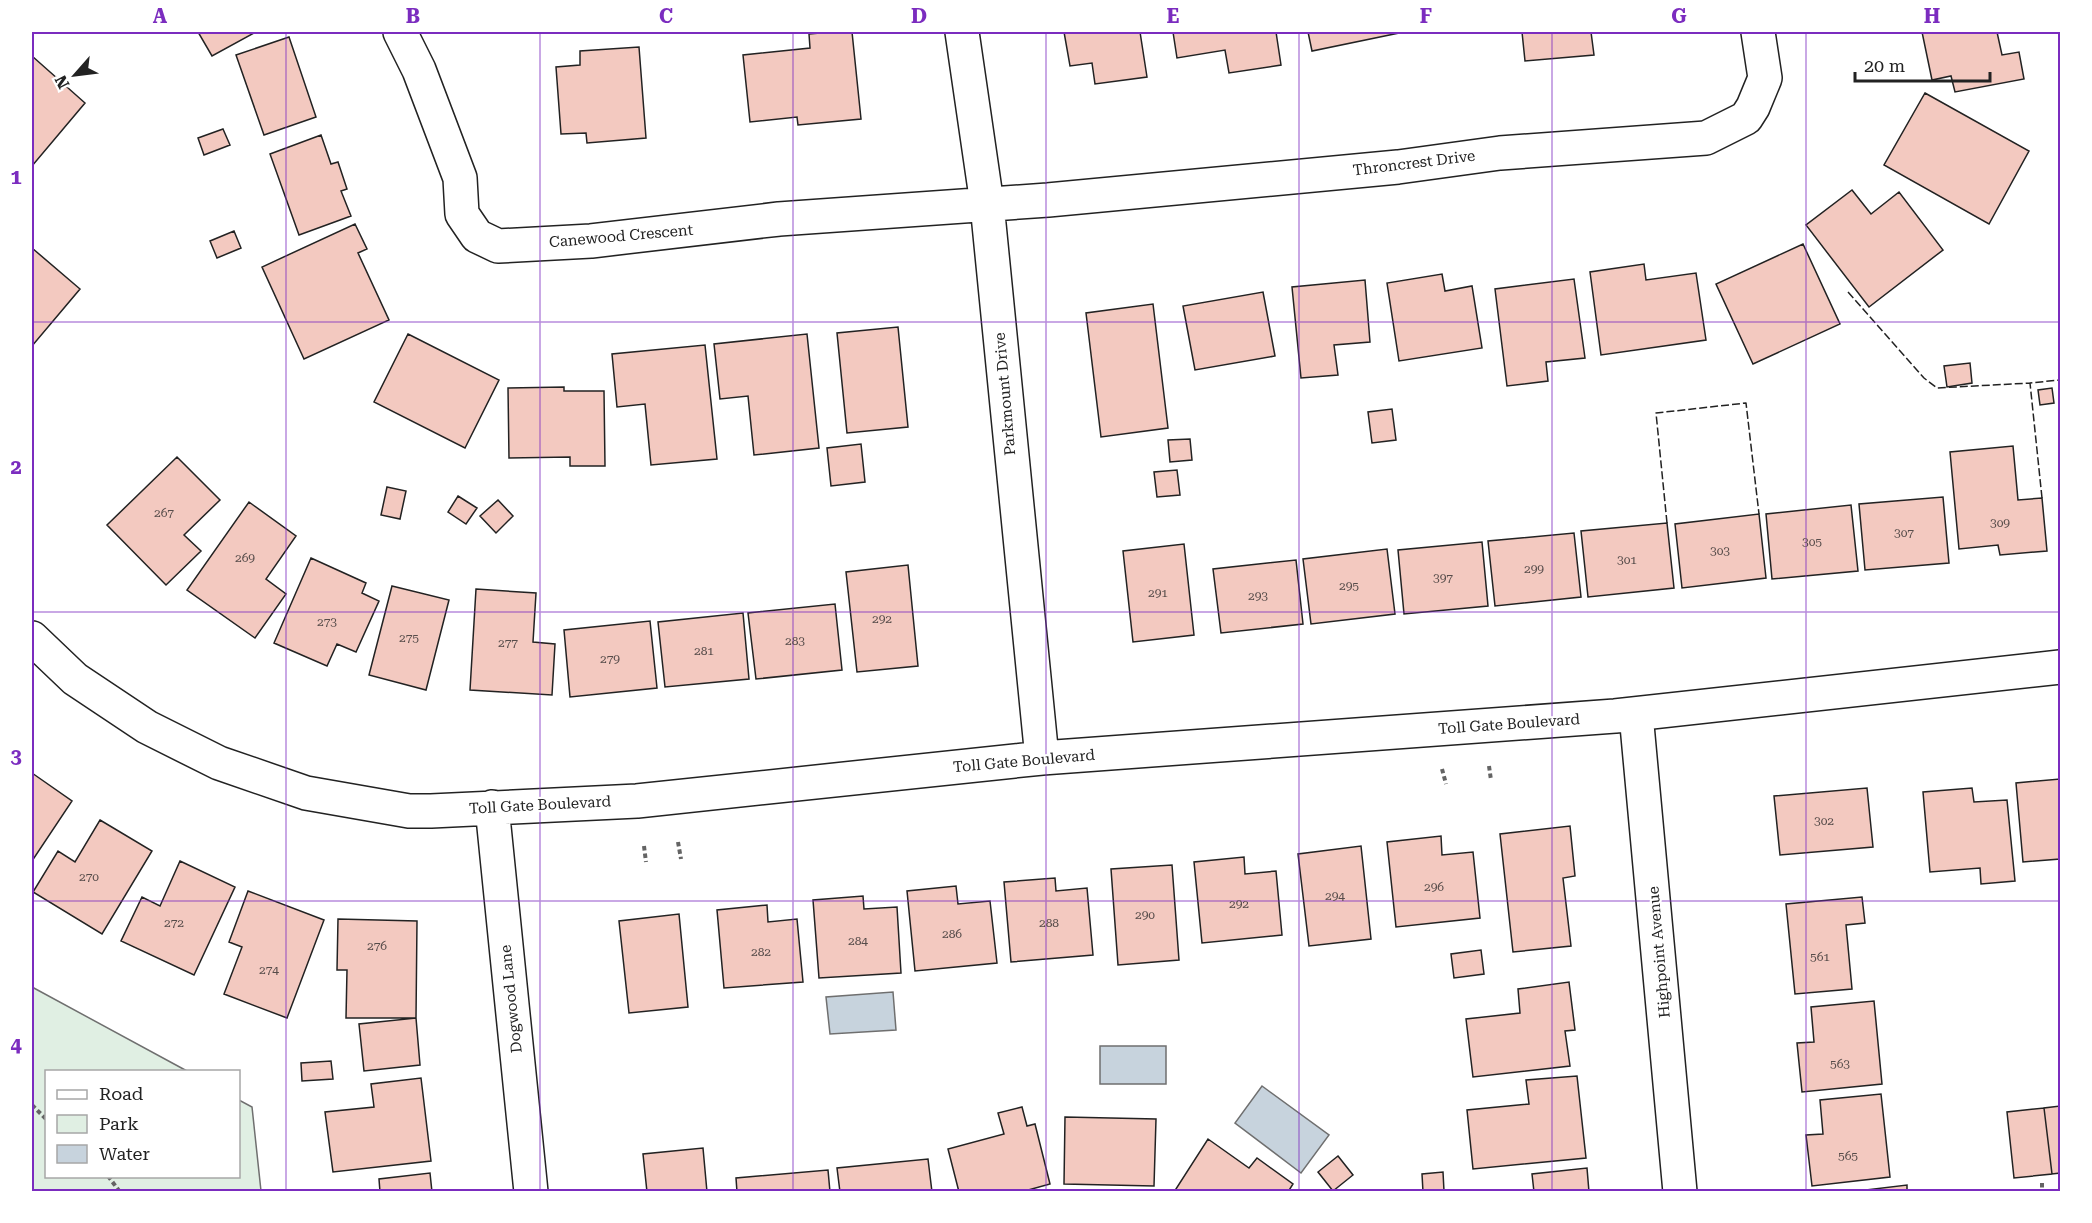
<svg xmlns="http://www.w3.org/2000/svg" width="2092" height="1223" font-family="'Roboto Serif',serif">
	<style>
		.green { fill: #e0efe3; stroke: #6f6f6f; stroke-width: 1.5 }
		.water { fill: #c7d3dd; stroke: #6f6f6f; stroke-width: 1.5 }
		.building { fill: #f3c9c0; stroke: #222; stroke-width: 1.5 }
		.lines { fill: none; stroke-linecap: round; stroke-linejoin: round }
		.minor-casing { stroke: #222; stroke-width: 36 }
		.path { stroke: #646464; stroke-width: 4; stroke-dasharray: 4.5 3; stroke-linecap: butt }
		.minor { stroke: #fff; stroke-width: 33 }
		.fence { stroke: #222; stroke-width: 1.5; stroke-dasharray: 8 3; stroke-linecap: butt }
		.grid { fill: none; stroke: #7b2cbf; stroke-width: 1.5; stroke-opacity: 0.55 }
		.labels { text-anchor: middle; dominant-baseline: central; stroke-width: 4.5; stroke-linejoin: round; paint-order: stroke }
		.number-label { font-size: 12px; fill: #564c4a }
		.street-label { font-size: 15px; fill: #222; stroke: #fff }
		.neatline { fill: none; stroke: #7b2cbf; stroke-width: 2 }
		.grid-label { font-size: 20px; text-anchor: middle; font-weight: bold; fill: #7b2cbf }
	</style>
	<rect width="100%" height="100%" fill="#fff"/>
	<path class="green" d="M 32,987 L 187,1071 L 46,1072 L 46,1176 L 238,1176 L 239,1100 L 252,1107 L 261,1191 L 32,1191 Z"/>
	<path class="water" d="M 893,992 L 896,1030 L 830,1034 L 826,997 Z
		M 1100,1046 L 1166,1046 L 1166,1084 L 1100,1084 Z
		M 1262,1086 L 1329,1135 L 1301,1173 L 1235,1123 Z"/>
	<path class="building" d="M 198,32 L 256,32 L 212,56 Z
		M 831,32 L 852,32 L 861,119 L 798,125 L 797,117 L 750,122 L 743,55 L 810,48 L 809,34 Z
		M 1064,32 L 1140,32 L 1147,77 L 1095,84 L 1092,63 L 1070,66 Z
		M 1173,32 L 1276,32 L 1281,65 L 1229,73 L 1225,50 L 1177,58 Z
		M 1308,32 L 1404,32 L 1312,51 Z
		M 1522,32 L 1591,32 L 1594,55 L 1525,61 Z
		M 1922,32 L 1997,32 L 2002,55 L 2019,52 L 2024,79 L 1955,92 L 1951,76 L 1932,80 Z
		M 289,37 L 316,117 L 264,135 L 236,55 Z
		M 639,47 L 646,138 L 587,143 L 586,133 L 561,134 L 556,67 L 580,65 L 580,51 Z
		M 32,56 L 85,103 L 32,166 Z
		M 1925,93 L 2029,151 L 1989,224 L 1884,165 Z
		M 223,129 L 230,145 L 204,155 L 198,138 Z
		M 321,135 L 331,164 L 338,162 L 347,189 L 341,191 L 351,216 L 299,235 L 270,154 Z
		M 1852,190 L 1871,214 L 1899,192 L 1943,250 L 1869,307 L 1806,225 Z
		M 355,224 L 367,249 L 358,253 L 389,320 L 304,359 L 262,267 Z
		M 234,231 L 241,248 L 217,258 L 210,241 Z
		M 1803,244 L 1840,324 L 1753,364 L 1716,284 Z
		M 32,248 L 80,289 L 32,346 Z
		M 1644,264 L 1646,280 L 1696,273 L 1706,340 L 1601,355 L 1590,272 Z
		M 1442,274 L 1445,291 L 1472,286 L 1482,348 L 1399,361 L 1387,283 Z
		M 1574,279 L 1585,358 L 1546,362 L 1548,381 L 1507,386 L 1495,289 Z
		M 1365,280 L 1370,342 L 1334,345 L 1338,375 L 1301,378 L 1292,287 Z
		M 1263,292 L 1275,356 L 1195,370 L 1183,306 Z
		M 1153,304 L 1168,428 L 1101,437 L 1086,313 Z
		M 898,327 L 908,427 L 847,433 L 837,333 Z
		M 408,334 L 499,380 L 465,448 L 374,402 Z
		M 807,334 L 819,448 L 754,455 L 748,396 L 720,399 L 714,344 Z
		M 705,345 L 717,459 L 651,465 L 645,404 L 617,407 L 612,354 Z
		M 1970,363 L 1972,383 L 1947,387 L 1944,366 Z
		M 564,387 L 564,391 L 604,391 L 605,466 L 570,466 L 570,457 L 509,458 L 508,388 Z
		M 2052,388 L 2054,403 L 2040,405 L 2038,390 Z
		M 1392,409 L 1396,440 L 1372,443 L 1368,412 Z
		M 1190,439 L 1192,460 L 1170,462 L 1168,440 Z
		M 861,444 L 865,482 L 831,486 L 827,448 Z
		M 2013,446 L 2018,500 L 2042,498 L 2047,551 L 2000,555 L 1998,545 L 1959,549 L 1950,452 Z
		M 177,457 L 220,500 L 184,535 L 201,551 L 166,585 L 107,525 Z
		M 1177,470 L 1180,495 L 1157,497 L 1154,472 Z
		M 387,487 L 406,491 L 400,519 L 381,515 Z
		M 458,496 L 477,508 L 466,524 L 448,512 Z
		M 1943,497 L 1949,563 L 1865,570 L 1859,504 Z
		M 498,500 L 513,516 L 496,533 L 480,516 Z
		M 249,502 L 296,536 L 266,579 L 286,594 L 255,638 L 187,590 Z
		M 1851,505 L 1858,571 L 1772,579 L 1766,514 Z
		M 1759,514 L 1766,578 L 1682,588 L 1675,524 Z
		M 1667,523 L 1674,588 L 1588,597 L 1581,531 Z
		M 1574,533 L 1581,597 L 1495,606 L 1488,541 Z
		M 1482,542 L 1488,606 L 1404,614 L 1398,550 Z
		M 1184,544 L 1194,635 L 1133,642 L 1123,551 Z
		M 1387,549 L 1395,614 L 1311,624 L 1303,559 Z
		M 311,558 L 366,583 L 362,593 L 379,601 L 356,652 L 337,644 L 327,666 L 274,643 Z
		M 1296,560 L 1303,624 L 1221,633 L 1213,569 Z
		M 908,565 L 918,666 L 857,672 L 846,572 Z
		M 392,586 L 449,600 L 426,690 L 369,675 Z
		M 476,589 L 536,593 L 533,642 L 555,644 L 552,695 L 470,690 Z
		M 835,604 L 842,670 L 756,679 L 748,613 Z
		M 743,613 L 749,679 L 665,687 L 658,622 Z
		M 650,621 L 657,688 L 570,697 L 564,630 Z
		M 32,773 L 72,801 L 32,861 Z
		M 2060,779 L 2060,859 L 2023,862 L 2016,783 Z
		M 1867,788 L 1873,847 L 1780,855 L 1774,796 Z
		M 1972,788 L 1974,802 L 2007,800 L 2015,881 L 1981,884 L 1980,868 L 1930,872 L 1923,792 Z
		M 100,820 L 152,851 L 102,934 L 33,892 L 58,851 L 75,862 Z
		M 1570,826 L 1575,876 L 1563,878 L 1571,946 L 1513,952 L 1500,834 Z
		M 1441,836 L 1442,855 L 1473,852 L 1480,918 L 1396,927 L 1387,842 Z
		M 1361,846 L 1371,939 L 1309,946 L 1298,854 Z
		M 1244,857 L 1245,874 L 1276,871 L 1282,935 L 1202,943 L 1194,862 Z
		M 180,861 L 235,887 L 194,975 L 121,941 L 142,897 L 160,906 Z
		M 1172,865 L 1179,960 L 1118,965 L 1111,869 Z
		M 1055,878 L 1056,891 L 1087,888 L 1093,955 L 1011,962 L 1004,882 Z
		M 956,886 L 958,904 L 990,901 L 997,963 L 915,971 L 907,891 Z
		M 248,891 L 324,920 L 287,1018 L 224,994 L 242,947 L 229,942 Z
		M 863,896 L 864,909 L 897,907 L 901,973 L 819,978 L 813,900 Z
		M 1862,897 L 1865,923 L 1846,925 L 1852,989 L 1795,994 L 1786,904 Z
		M 767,905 L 768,922 L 797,919 L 803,982 L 724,988 L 717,910 Z
		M 679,914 L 688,1007 L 629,1013 L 619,921 Z
		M 338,919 L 417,921 L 416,1018 L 346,1018 L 347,970 L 337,970 Z
		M 1481,950 L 1484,974 L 1454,978 L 1451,954 Z
		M 1569,982 L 1575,1030 L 1565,1031 L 1570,1066 L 1473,1077 L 1466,1019 L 1520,1013 L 1518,989 Z
		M 1874,1001 L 1882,1084 L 1802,1092 L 1797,1043 L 1814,1042 L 1811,1007 Z
		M 416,1018 L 420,1065 L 364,1071 L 359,1024 Z
		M 331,1061 L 333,1079 L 302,1081 L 301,1063 Z
		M 1577,1076 L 1586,1158 L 1473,1169 L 1467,1110 L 1529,1104 L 1526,1080 Z
		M 421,1078 L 431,1161 L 333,1172 L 325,1112 L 374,1107 L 371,1084 Z
		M 1881,1094 L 1890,1177 L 1812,1186 L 1806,1135 L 1823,1134 L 1820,1100 Z
		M 2060,1106 L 2060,1173 L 2052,1174 L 2044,1108 Z
		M 1022,1107 L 1027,1126 L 1035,1124 L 1050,1184 L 1021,1192 L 959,1192 L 948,1149 L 1004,1134 L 998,1113 Z
		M 2044,1108 L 2052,1174 L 2014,1178 L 2007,1112 Z
		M 1065,1117 L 1156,1119 L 1154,1186 L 1064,1184 Z
		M 1208,1139 L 1249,1168 L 1257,1158 L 1293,1184 L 1288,1192 L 1174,1192 Z
		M 703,1148 L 707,1192 L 647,1192 L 643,1154 Z
		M 1338,1156 L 1353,1175 L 1333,1191 L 1318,1172 Z
		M 928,1159 L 932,1192 L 840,1192 L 837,1168 Z
		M 1587,1168 L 1589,1192 L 1534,1192 L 1532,1174 Z
		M 828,1170 L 830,1192 L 737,1192 L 736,1178 Z
		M 1443,1172 L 1444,1191 L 1423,1192 L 1422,1174 Z
		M 430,1173 L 432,1192 L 380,1192 L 379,1179 Z
		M 1907,1185 L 1907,1192 L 1849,1192 Z"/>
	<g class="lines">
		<g class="minor-casing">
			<path id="minor" d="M 400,32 L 419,70 L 460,178 L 462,214 L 477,236 L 498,246 L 591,241 L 779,219 L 1048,200 L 1398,167 L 1500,153 L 1706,138 L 1746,118 L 1753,107 L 1765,78 L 1758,32
				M 962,32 L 987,204 L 1042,758
				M 32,638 L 75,679 L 147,727 L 219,763 L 306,793 L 409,811 L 431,811 L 637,801 L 1042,758 L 1615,716 L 2060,667
				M 1636,714 L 1680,1192
				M 492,807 L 531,1192"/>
		</g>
		<path class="path" d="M 1489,766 L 1491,780
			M 1442,769 L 1446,784
			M 678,842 L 681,859
			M 644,846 L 646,862
			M 32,1105 L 46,1119
			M 108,1176 L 120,1192
			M 2042,1183 L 2042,1192"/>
		<use href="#minor" class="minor"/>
		<path class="fence" d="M 1848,292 L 1924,378 L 1937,388 L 2030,383
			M 2042,498 L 2030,383 L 2060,380
			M 1667,523 L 1656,413 L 1746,403 L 1759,514"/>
	</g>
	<path class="grid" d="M 286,32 L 286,1192M 540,32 L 540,1192M 793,32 L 793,1192M 1046,32 L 1046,1192M 1299,32 L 1299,1192M 1552,32 L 1552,1192M 1806,32 L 1806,1192M 32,322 L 2060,322M 32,612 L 2060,612M 32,901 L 2060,901"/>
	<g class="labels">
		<g class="number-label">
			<text x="164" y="513">267</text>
			<text x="2000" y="523">309</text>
			<text x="1904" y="533">307</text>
			<text x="1812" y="542">305</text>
			<text x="1720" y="551">303</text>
			<text x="245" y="558">269</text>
			<text x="1627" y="560">301</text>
			<text x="1534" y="569">299</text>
			<text x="1443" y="578">397</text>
			<text x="1349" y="586">295</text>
			<text x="1158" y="593">291</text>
			<text x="1258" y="596">293</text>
			<text x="882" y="619">292</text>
			<text x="327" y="622">273</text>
			<text x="409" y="638">275</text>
			<text x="795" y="641">283</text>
			<text x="508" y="643">277</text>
			<text x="704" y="651">281</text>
			<text x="610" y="659">279</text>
			<text x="1824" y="821">302</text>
			<text x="89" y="877">270</text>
			<text x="1434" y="887">296</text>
			<text x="1335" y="896">294</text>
			<text x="1239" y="904">292</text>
			<text x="1145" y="915">290</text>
			<text x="174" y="923">272</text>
			<text x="1049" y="923">288</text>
			<text x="952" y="934">286</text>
			<text x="858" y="941">284</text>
			<text x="377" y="946">276</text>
			<text x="761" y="952">282</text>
			<text x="1820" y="957">561</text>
			<text x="269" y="970">274</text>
			<text x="1840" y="1064">563</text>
			<text x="1848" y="1156">565</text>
		</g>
		<g class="street-label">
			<text transform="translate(1414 163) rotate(-7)">Throncrest Drive</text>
			<text transform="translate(621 236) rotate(-5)">Canewood Crescent</text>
			<text transform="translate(1005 394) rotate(-95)">Parkmount Drive</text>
			<text transform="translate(1509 724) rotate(-4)">Toll Gate Boulevard</text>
			<text transform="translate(1024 761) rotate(-5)">Toll Gate Boulevard</text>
			<text transform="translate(540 805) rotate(-3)">Toll Gate Boulevard</text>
			<text transform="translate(1659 952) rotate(-95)">Highpoint Avenue</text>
			<text transform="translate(511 999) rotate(-96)">Dogwood Lane</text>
		</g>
	</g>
	<rect width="2092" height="1223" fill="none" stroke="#ffffff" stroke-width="66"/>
	<rect x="45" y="1070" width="195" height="108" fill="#ffffff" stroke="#a7a7a7" stroke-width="1.5"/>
	<rect x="57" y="1090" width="30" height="9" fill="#ffffff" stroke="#a7a7a7" stroke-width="1.5"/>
	<text x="99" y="1100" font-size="18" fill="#222222">Road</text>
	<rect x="57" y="1115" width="30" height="18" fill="#e0efe3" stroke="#a7a7a7" stroke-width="1.5"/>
	<text x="99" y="1130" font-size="18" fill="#222222">Park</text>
	<rect x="57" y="1145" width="30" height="18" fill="#c7d3dd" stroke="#a7a7a7" stroke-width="1.5"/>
	<text x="99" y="1160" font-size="18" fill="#222222">Water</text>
	<g transform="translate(75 75) rotate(242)" stroke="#ffffff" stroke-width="4.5" paint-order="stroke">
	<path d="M0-4.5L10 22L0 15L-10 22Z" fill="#222222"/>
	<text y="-9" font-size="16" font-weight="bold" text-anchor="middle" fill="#222222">N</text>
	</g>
	<path d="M1855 72v9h135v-9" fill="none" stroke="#222222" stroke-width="3"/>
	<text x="1864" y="72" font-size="18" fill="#222222" stroke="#ffffff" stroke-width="4.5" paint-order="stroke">20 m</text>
	<rect x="33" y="33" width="2026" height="1157" class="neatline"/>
	<g class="grid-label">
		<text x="160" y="23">A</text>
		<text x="413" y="23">B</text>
		<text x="666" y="23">C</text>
		<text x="919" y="23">D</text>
		<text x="1173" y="23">E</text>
		<text x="1426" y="23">F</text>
		<text x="1679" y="23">G</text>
		<text x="1932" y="23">H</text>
		<text x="16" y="184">1</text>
		<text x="16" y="474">2</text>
		<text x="16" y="763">3</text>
		<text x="16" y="1052">4</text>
	</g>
</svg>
